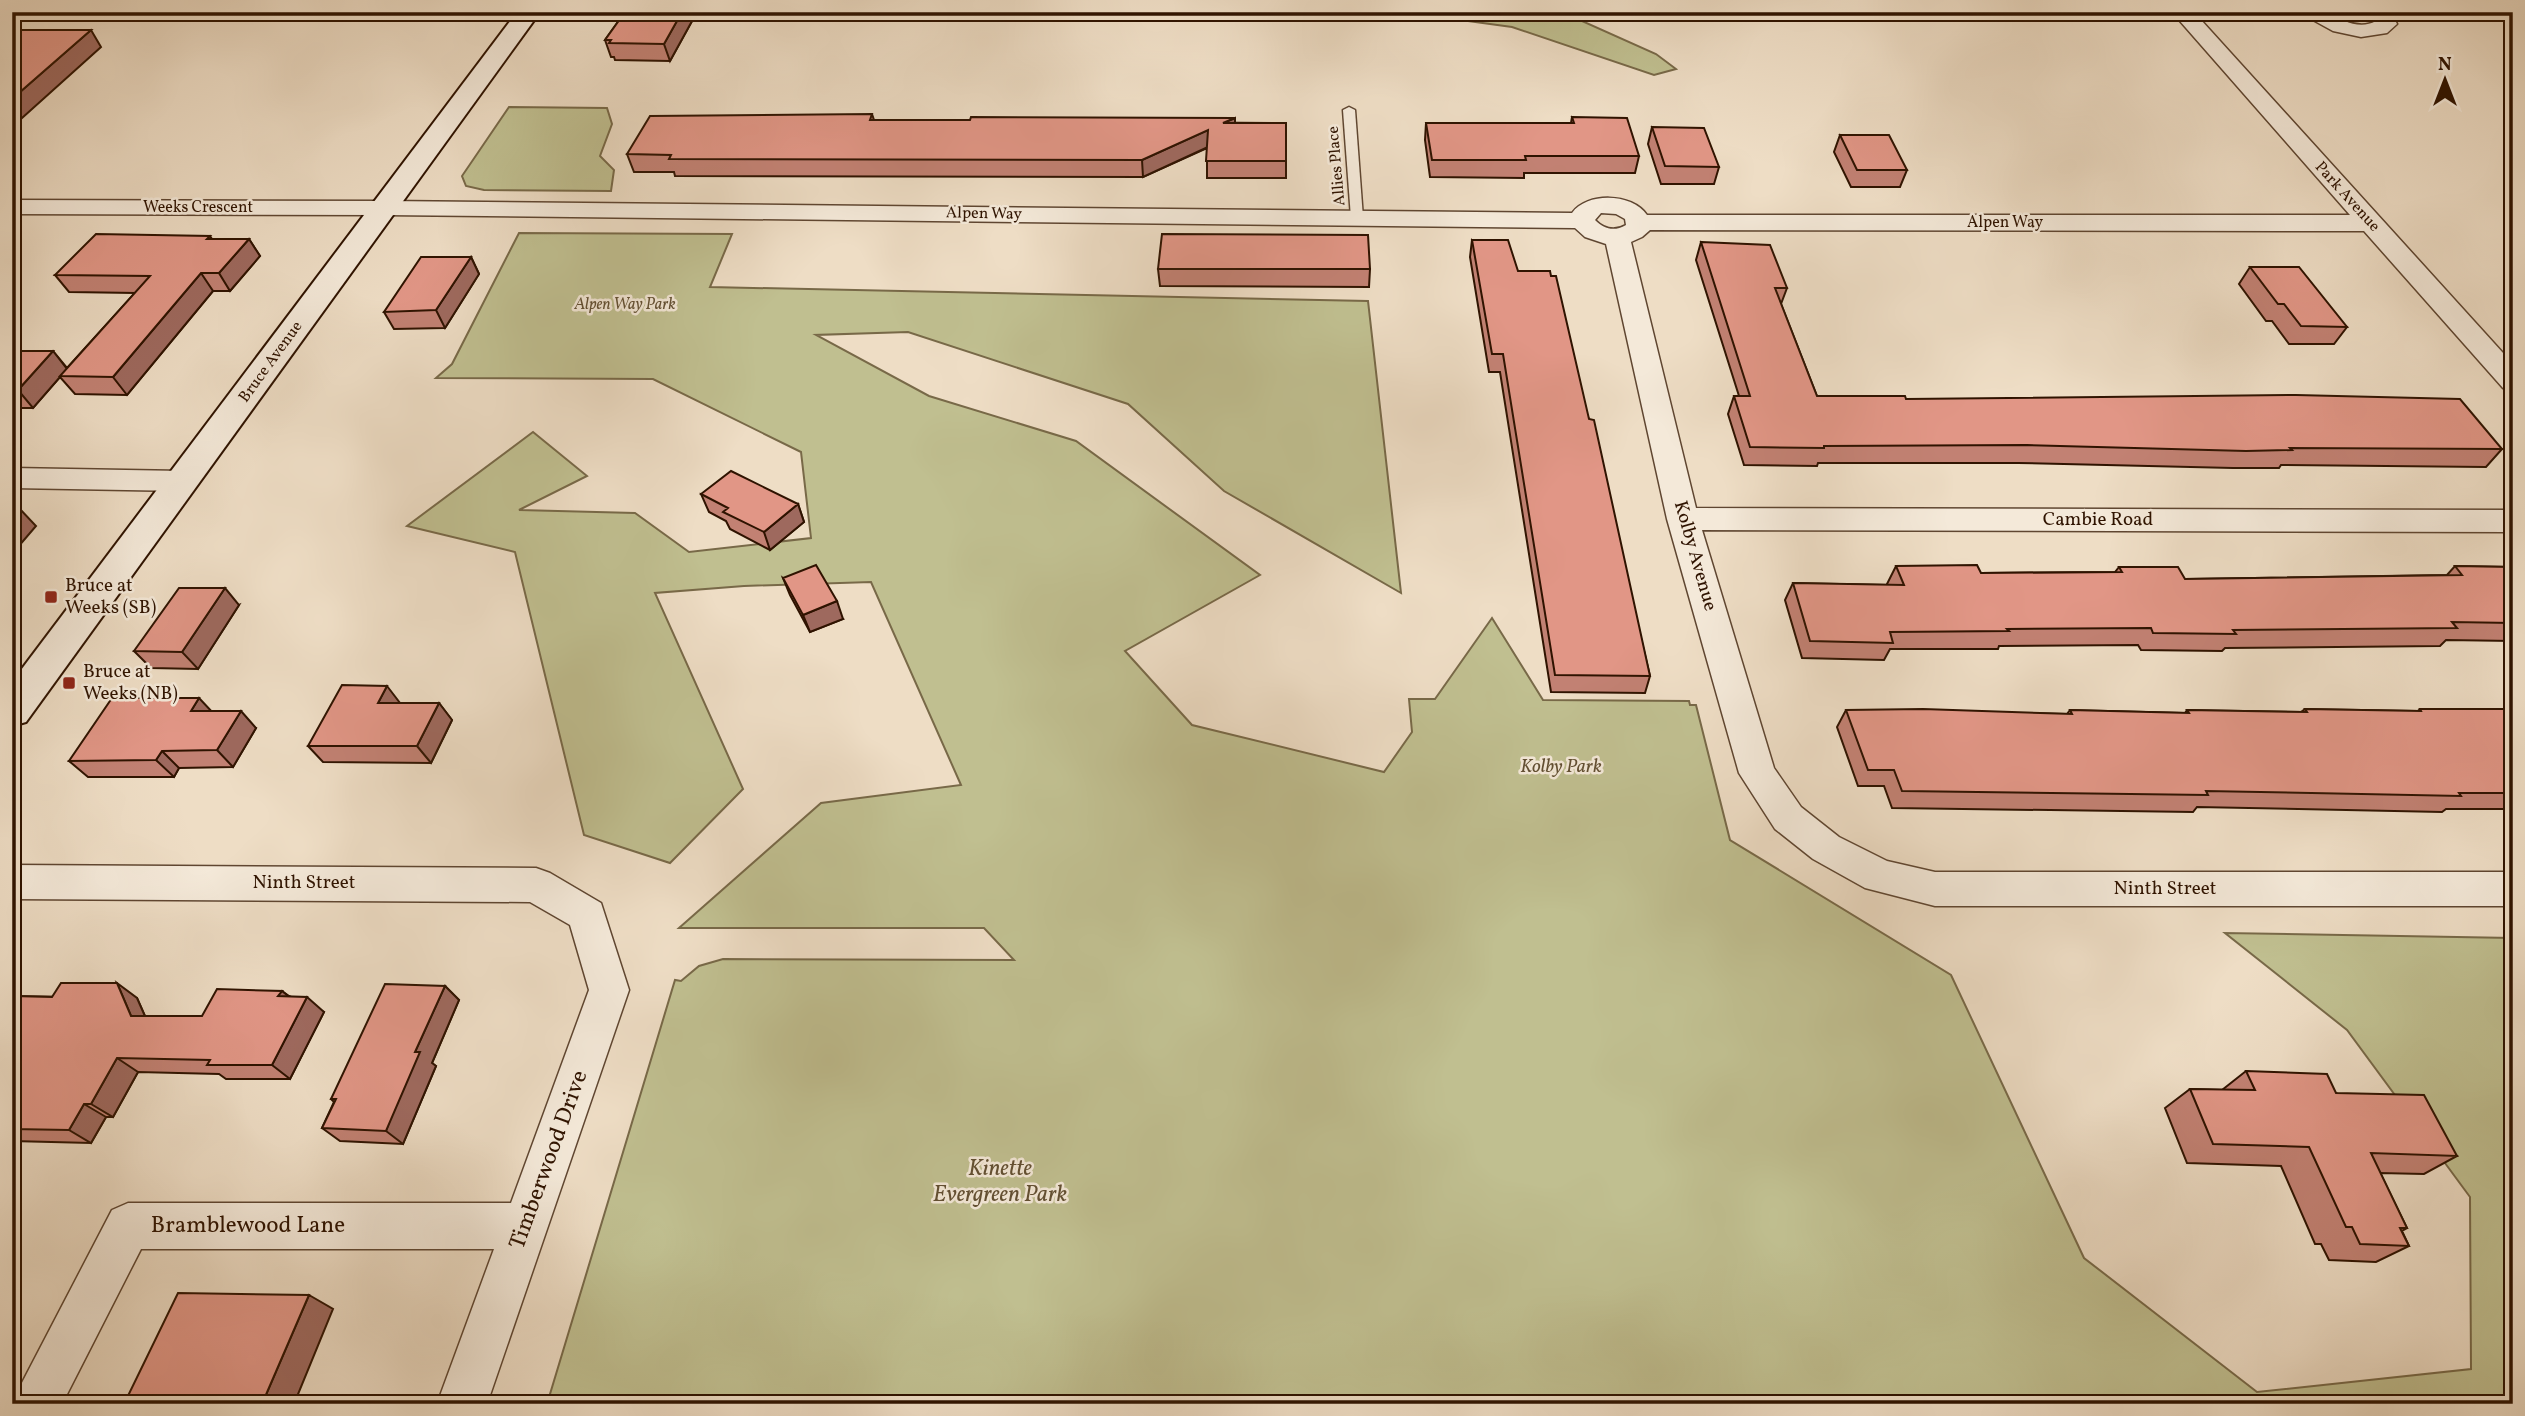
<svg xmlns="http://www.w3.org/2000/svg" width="2525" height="1416" font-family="Vollkorn,serif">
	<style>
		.green { fill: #c0bf90; stroke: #786948; stroke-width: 2 }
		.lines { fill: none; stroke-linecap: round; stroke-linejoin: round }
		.lane-casing { stroke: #5f4631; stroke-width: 3 }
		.street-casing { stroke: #5f4631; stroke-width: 3 }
		.secondary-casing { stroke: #2f1300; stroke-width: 4 }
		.lane { fill: #f4e9d9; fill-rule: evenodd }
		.street { fill: #f4e9d9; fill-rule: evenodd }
		.secondary { fill: #f4e9d9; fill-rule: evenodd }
		.wall { fill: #c28173; stroke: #2f1300; stroke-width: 2 }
		.shaded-wall { fill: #9e695e; stroke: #2f1300; stroke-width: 2 }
		.building { fill: #e19686; stroke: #2f1300; stroke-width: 2 }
		.poi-dot { fill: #8f2418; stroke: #f4e9d9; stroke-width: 2.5 }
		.labels { text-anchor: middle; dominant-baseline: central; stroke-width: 5; stroke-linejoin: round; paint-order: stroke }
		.far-street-label { font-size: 16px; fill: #2f1300; stroke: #f4e9d9 }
		.far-park-label { font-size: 16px; font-style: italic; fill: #624f32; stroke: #f4e9d9 }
		.street-label { font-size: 19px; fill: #2f1300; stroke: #f4e9d9 }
		.poi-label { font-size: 19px; fill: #2f1300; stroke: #f4e9d9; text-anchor: start }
		.park-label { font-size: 19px; font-style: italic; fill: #624f32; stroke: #f4e9d9 }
		.near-street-label { font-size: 23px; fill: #2f1300; stroke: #f4e9d9 }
		.near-park-label { font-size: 23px; font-style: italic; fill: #624f32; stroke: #f4e9d9 }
	</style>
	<rect width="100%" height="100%" fill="#eeddc5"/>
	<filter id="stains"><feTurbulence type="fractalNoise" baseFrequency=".00286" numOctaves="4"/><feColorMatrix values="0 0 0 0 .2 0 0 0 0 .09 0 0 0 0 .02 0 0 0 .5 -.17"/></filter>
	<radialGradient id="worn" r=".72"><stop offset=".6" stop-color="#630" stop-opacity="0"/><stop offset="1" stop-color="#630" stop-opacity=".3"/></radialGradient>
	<path class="green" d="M 1402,12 L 1562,12 L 1656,54 L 1676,69 L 1654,75 L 1512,27 Z
		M 509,107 L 607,108 L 612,124 L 600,156 L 614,170 L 611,191 L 484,190 L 466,186 L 462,176 Z
		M 519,233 L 732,234 L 710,287 L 1368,301 L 1401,593 L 1224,491 L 1128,404 L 908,332 L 816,335 L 929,396 L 1076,441 L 1260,575 L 1125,651 L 1192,725 L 1384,772 L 1412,732 L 1409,699 L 1435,699 L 1492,618 L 1543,700 L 1689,701 L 1690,705 L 1696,705 L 1730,840 L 1951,975 L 2084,1258 L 2257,1392 L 2471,1369 L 2470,1197 L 2347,1030 L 2225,933 L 2513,938 L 2513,1404 L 547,1404 L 675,980 L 681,981 L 699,966 L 723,959 L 1014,960 L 984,928 L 679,928 L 821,803 L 961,785 L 871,582 L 744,586 L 655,593 L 743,789 L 670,863 L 584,835 L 515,552 L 407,526 L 533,432 L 587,476 L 519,510 L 635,513 L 689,552 L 811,538 L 801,452 L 653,379 L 436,378 L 452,364 Z"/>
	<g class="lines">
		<g class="lane-casing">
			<path id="lane" d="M 1349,107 L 1355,110 L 1363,218 L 1357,222 L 1351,218 L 1343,110 Z"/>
		</g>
		<g class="street-casing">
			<path id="street" d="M 2172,12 L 2329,12 C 2342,21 2360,30 2376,21 L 2368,12 L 2391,12 L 2397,24 L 2387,33 L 2361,37 L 2333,31 L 2313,20 L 2201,20 L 2513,364 L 2513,391 L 2503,388 L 2364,231 L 1650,230 L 1642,237 L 1631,242 L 1696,508 L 2513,510 L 2513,532 L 1702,530 L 1774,768 L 1801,807 L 1839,837 L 1887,861 L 1935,872 L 2513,872 L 2513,906 L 1935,906 L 1865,888 L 1813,859 L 1775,829 L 1739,773 L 1667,519 L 1606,244 L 1585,237 L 1575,228 L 385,215 L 12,214 L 12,200 L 385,201 L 1572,213 C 1587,192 1632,193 1647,215 L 2350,215 ZM 1601,213 L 1616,214 L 1625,219 L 1626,225 C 1614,232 1604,229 1595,220 Z
				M 12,468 L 183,471 L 194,474 L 198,481 L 194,488 L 183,491 L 12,488 Z
				M 12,865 L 536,868 L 550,873 L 601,903 L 629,990 L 487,1404 L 437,1404 L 494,1249 L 141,1249 L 62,1404 L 12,1402 L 112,1210 L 128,1203 L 511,1203 L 589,990 L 570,925 L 530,902 L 12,899 Z"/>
		</g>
		<g class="secondary-casing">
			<path id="secondary" d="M 517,12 L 540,12 L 26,722 L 12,726 L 12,682 Z"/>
		</g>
		<use href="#lane" class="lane"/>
		<use href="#street" class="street"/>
		<use href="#secondary" class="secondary"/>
	</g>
	<path class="wall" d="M 625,12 L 697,12 L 670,61 L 615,60 L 614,57 L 611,57 L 605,40 Z
		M 872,114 L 874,120 L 1286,123 L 1286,178 L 1207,178 L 1207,148 L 1143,177 L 675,176 L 674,172 L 634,172 L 627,154 Z
		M 1572,117 L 1639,156 L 1635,173 L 1524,173 L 1524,178 L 1430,177 L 1425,140 L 1426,123 L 1571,123 Z
		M 1652,127 L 1719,167 L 1714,184 L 1661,184 L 1648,144 Z
		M 1840,135 L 1907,170 L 1900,187 L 1851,187 L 1834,152 Z
		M 210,236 L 212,239 L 249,239 L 260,256 L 230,291 L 213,291 L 127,395 L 75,394 L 60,377 L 33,408 L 12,408 L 12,351 L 53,351 L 67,368 L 135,293 L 69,292 L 55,275 Z
		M 1472,240 L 1518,271 L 1589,419 L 1650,676 L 1645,693 L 1551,692 L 1500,372 L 1489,372 L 1470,257 Z
		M 1701,242 L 1787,288 L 1781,304 L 1817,396 L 1906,399 L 2502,449 L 2486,467 L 2281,465 L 2279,468 L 2233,468 L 2018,463 L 1818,463 L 1817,466 L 1744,465 L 1728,414 L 1734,396 L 1739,396 L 1696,260 Z
		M 471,257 L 479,274 L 445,328 L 394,329 L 384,312 Z
		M 2250,267 L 2347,327 L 2334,344 L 2289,344 L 2272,321 L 2266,321 L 2239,284 Z
		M 1158,269 L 1370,269 L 1369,287 L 1160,286 Z
		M 701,494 L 798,504 L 804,522 L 770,550 L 730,529 L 726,521 L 709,512 Z
		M 1896,566 L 1981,573 L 2115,572 L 2119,567 L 2185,579 L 2447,575 L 2455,566 L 2513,567 L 2513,641 L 2446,640 L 2440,646 L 2225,648 L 2222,651 L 2141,650 L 2138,645 L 1999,646 L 1998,649 L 1890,649 L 1884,660 L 1802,658 L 1785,600 L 1793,583 L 1887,585 L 1887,584 Z
		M 783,578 L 843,619 L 810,632 L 790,595 Z
		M 239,605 L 198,669 L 151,668 L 134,651 Z
		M 400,703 L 439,703 L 452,720 L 431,763 L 323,762 L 308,746 Z
		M 2305,709 L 2418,711 L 2420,709 L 2513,709 L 2513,809 L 2446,809 L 2442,812 L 2197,807 L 2193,812 L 1892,808 L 1884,786 L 1858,786 L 1837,727 L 1846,710 L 2067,714 L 2070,710 L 2185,713 L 2187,710 L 2301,712 Z
		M 211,711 L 256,728 L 233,767 L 179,768 L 174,777 L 88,777 L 69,761 Z
		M 445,986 L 459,1000 L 432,1063 L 436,1066 L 403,1144 L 340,1141 L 322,1128 L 334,1102 L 331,1099 Z
		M 282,991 L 289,996 L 324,1012 L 290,1079 L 226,1079 L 219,1074 L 138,1072 L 113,1117 L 106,1117 L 91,1143 L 12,1141 L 12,996 L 137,998 L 145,1016 L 202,1016 Z
		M 2246,1071 L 2336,1093 L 2457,1156 L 2424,1174 L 2380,1173 L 2407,1228 L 2402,1231 L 2409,1246 L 2376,1262 L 2329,1260 L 2321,1244 L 2315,1244 L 2281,1166 L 2187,1163 L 2165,1108 L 2190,1089 L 2222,1090 Z"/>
	<path class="shaded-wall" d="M 682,12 L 697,12 L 670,61 L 664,44 Z
		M 91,30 L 101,47 L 12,127 L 12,99 Z
		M 1235,118 L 1235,135 L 1223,123 Z
		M 1208,130 L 1208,147 L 1143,177 L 1142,160 Z
		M 249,239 L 260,256 L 230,291 L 219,273 Z
		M 471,257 L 479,274 L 445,328 L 436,310 Z
		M 201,273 L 213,291 L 127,395 L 113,377 Z
		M 53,351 L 67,369 L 33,408 L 18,390 Z
		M 798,504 L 804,522 L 770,550 L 764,532 Z
		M 19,508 L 36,526 L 12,554 L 12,516 Z
		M 225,588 L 239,605 L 198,669 L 182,652 Z
		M 837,601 L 843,619 L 810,632 L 803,615 Z
		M 387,686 L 400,703 L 378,703 Z
		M 199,698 L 215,715 L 191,711 Z
		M 439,703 L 452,720 L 431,763 L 417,746 Z
		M 241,711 L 256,728 L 233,767 L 217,750 Z
		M 162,751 L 179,768 L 174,777 L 156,760 Z
		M 117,983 L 137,998 L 151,1030 L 131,1016 Z
		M 445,986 L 459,1000 L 432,1063 L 436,1066 L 403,1144 L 386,1131 L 415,1052 Z
		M 282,991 L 299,1005 L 278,996 Z
		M 307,997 L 324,1012 L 290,1079 L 272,1065 Z
		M 117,1058 L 138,1072 L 113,1117 L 91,1104 Z
		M 84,1104 L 106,1117 L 91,1143 L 69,1130 Z
		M 309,1295 L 333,1309 L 294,1404 L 262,1404 Z"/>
	<path class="building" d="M 625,12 L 682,12 L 664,44 L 609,43 L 611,40 L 605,40 Z
		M 12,30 L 91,30 L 12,99 Z
		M 872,114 L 870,120 L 970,120 L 971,117 L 1235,118 L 1223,123 L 1286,123 L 1286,161 L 1206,161 L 1208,130 L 1142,160 L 669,159 L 671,155 L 627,154 L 650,116 Z
		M 1572,117 L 1627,118 L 1639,156 L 1525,156 L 1526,160 L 1432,160 L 1426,123 L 1574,123 Z
		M 1652,127 L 1704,128 L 1719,167 L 1665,166 Z
		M 1840,135 L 1889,135 L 1907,170 L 1857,170 Z
		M 96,234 L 210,236 L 207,239 L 249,239 L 219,273 L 201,273 L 113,377 L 60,376 L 150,276 L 55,275 Z
		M 1162,234 L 1368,235 L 1370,269 L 1158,269 Z
		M 1472,240 L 1508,240 L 1518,271 L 1550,271 L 1551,276 L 1556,276 L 1589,419 L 1594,420 L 1650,676 L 1555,675 L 1503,354 L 1492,354 Z
		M 1701,242 L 1770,245 L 1787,288 L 1775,288 L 1817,396 L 1905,396 L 1906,399 L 2296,395 L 2460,399 L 2502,449 L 2290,448 L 2292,450 L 2246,451 L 2027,445 L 1824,446 L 1824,448 L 1750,447 L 1734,396 L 1750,396 Z
		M 421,257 L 471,257 L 436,310 L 384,312 Z
		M 2250,267 L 2299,267 L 2347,327 L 2301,326 L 2284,304 L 2278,304 Z
		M 12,351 L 53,351 L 18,390 L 12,391 Z
		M 731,471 L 798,504 L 764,532 L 723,512 L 728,508 L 701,494 Z
		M 12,508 L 19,508 L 12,516 Z
		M 816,565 L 837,601 L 803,615 L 783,578 Z
		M 1977,565 L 1981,573 L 2122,572 L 2119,567 L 2178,567 L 2185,579 L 2462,575 L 2455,566 L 2513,567 L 2513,623 L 2452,622 L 2457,628 L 2233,630 L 2236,634 L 2153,633 L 2151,628 L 2007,629 L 2009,631 L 1890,632 L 1893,643 L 1810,641 L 1793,583 L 1904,585 L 1896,566 Z
		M 179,588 L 225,588 L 182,652 L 134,651 Z
		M 342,685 L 387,686 L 378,703 L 439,703 L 417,746 L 308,746 Z
		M 112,698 L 199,698 L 191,711 L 241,711 L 217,750 L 162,751 L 156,760 L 69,761 Z
		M 1923,709 L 2072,714 L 2070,710 L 2189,713 L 2187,710 L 2307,712 L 2305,709 L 2421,711 L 2420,709 L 2513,709 L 2513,793 L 2459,793 L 2461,796 L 2206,791 L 2208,795 L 1902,791 L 1894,770 L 1868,770 L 1846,710 Z
		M 61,983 L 117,983 L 131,1016 L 202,1016 L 217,989 L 282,991 L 278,996 L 307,997 L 272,1065 L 207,1065 L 210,1060 L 117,1058 L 91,1104 L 84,1104 L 69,1130 L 12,1129 L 12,1062 L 15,1057 L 12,1057 L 12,996 L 52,997 Z
		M 385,984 L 445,986 L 415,1052 L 420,1052 L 386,1131 L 322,1128 L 336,1099 L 331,1099 Z
		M 2246,1071 L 2327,1074 L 2336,1093 L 2424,1095 L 2457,1156 L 2371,1153 L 2407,1228 L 2400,1228 L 2409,1246 L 2360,1244 L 2352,1227 L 2346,1227 L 2309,1147 L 2213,1144 L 2190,1089 L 2255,1090 Z
		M 178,1293 L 309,1295 L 262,1404 L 124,1404 Z"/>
	<g class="poi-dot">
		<rect x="44" y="590" width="14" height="14" rx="3.5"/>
		<rect x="62" y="676" width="14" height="14" rx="3.5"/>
	</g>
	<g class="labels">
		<g class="far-street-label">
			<text transform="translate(1337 166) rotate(-95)">Allies Place</text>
			<text transform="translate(2347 197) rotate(48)">Park Avenue</text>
			<text x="198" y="208">Weeks Crescent</text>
			<text transform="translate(984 214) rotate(1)">Alpen Way</text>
			<text x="2005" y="223">Alpen Way</text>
			<text transform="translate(271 362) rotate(-54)">Bruce Avenue</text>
		</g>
		<g class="far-park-label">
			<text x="625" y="305">Alpen Way Park</text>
		</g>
		<g class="street-label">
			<text x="2098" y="520">Cambie Road</text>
			<text transform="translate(1695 556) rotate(74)">Kolby Avenue</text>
			<text x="304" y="883">Ninth Street</text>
			<text x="2165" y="889">Ninth Street</text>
		</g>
		<g class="poi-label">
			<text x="65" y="586">Bruce at<tspan x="65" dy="22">Weeks (SB)</tspan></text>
			<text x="83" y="672">Bruce at<tspan x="83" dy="22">Weeks (NB)</tspan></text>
		</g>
		<g class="park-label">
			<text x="1561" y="767">Kolby Park</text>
		</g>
		<g class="near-street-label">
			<text transform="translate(549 1160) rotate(-70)">Timberwood Drive</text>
			<text x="248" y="1226">Bramblewood Lane</text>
		</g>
		<g class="near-park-label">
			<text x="1000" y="1169">Kinette<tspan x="1000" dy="26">Evergreen Park</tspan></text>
		</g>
	</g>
	<rect width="2525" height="1416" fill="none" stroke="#eeddc5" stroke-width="42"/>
	<rect x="14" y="14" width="2497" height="1388" fill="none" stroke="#2f1300" stroke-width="3.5"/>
	<rect x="21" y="21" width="2483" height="1374" fill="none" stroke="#2f1300" stroke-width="2"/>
	<g transform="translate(2445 80)" stroke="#f4e9d9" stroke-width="5" paint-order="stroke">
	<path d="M0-5L12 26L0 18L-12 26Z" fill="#2f1300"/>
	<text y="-10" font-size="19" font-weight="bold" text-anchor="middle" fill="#2f1300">N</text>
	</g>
	<rect width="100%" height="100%" filter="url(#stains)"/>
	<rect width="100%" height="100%" fill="url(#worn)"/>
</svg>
